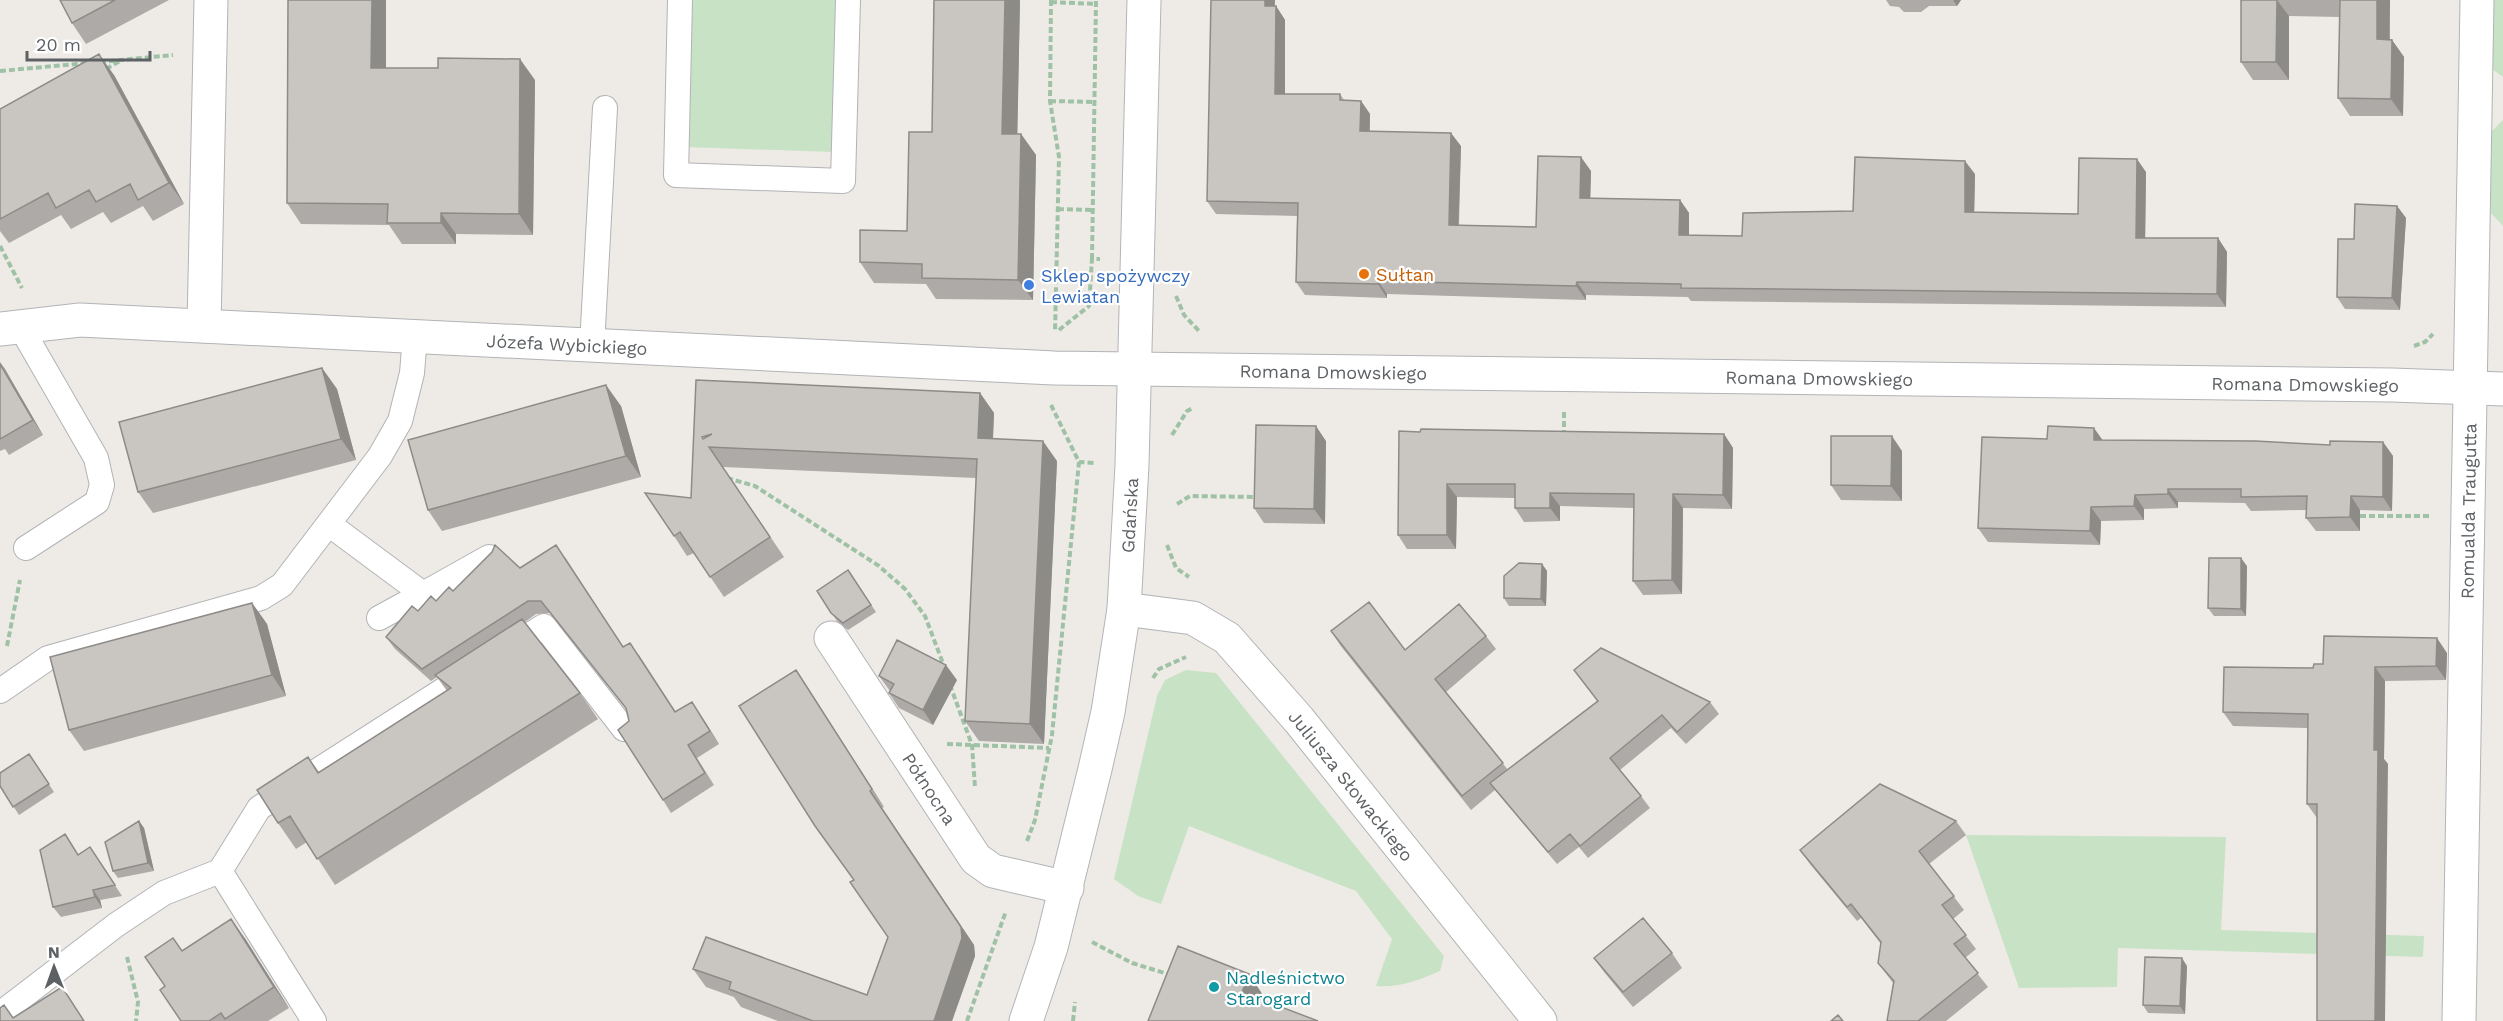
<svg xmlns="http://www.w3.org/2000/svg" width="2503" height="1021" font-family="'Work Sans',sans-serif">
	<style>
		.green { fill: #c8e2c5 }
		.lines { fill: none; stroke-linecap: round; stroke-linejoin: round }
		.lane-casing { stroke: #b1b3b6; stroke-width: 26 }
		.street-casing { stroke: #b1b3b6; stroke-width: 35 }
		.secondary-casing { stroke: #b2b5b9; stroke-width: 35 }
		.path { stroke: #9fc2a6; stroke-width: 4; stroke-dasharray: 6 3; stroke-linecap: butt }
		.lane { stroke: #fff; stroke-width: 24 }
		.street { stroke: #fff; stroke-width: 33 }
		.secondary { stroke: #fff; stroke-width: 33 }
		.wall { fill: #adaaa7; fill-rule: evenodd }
		.shaded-wall { fill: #8d8b88 }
		.building { fill: #c9c6c2; stroke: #8d8b88; stroke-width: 1.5; fill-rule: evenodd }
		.food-dot { fill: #e8710a; stroke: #fff; stroke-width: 2 }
		.shop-dot { fill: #3f7fe0; stroke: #fff; stroke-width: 2 }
		.culture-dot { fill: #0f9aa8; stroke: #fff; stroke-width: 2 }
		.labels { text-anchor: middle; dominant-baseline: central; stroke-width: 4.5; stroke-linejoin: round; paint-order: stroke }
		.food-label { font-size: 18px; fill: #c56008; stroke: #fff; text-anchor: start }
		.shop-label { font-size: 18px; fill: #366cbe; stroke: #fff; text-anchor: start }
		.street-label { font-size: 18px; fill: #5d6164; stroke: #fff }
		.culture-label { font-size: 18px; fill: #0d838f; stroke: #fff; text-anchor: start }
	</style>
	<rect width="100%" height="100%" fill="#eeebe6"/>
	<path class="green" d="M 690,0 L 838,0 L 833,152 L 685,147 Z
		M 2494,0 L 2503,0 L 2503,77 L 2492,69 Z
		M 2503,120 L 2503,226 L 2491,213 L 2491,132 Z
		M 1186,670 L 1216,673 L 1444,956 L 1440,971 C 1419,980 1400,988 1376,986 L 1392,939 L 1356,891 L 1189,826 L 1161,904 L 1138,896 L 1114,879 L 1157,696 L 1165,680 Z
		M 1966,835 L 2226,837 L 2221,930 L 2424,936 L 2423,957 L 2118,948 L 2117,987 L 2019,988 Z"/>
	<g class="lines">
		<g class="lane-casing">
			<path id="lane" d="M 680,0 L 676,175 L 843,181 L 848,0
				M 20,326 L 96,458 L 102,485 L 97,502 L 26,548
				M 592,346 L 605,108
				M 330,525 L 423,594 L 489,557
				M 379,618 L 423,594
				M 507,649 L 544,626 L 624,729
				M 0,691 L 48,658 L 261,598 L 282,585 L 380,456 L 400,421 L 412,373 L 415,337
				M 220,871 L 259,808 L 473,671
				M 0,1014 L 116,925 L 164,893 L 220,871 L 314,1021"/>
		</g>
		<g class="street-casing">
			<g id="street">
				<path d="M 204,326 L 211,0"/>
				<path id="s1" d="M 0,329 L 80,320 L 1054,368 L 2392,385 L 2503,389"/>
				<path id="s2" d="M 1124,609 L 1193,618 L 1227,638 L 1299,720 L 1540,1021"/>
				<path id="s3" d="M 831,638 L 976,859 L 993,871 L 1067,888"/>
				<path id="s4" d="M 2459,1021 L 2477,0"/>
			</g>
		</g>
		<g class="secondary-casing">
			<g id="secondary">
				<path id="s5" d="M 1026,1021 L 1051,947 L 1095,769 L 1108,712 L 1124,609 L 1132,465 L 1144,0"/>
			</g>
		</g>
		<path class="path" d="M 1051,0 L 1050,101 L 1059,157 L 1055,332
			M 1051,2 L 1096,4
			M 100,62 L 173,55
			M 106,69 L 120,61
			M 0,71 L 87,63
			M 1050,101 L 1094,102
			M 1058,209 L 1092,210
			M 0,246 L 22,288
			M 1092,259 L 1096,0
			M 1176,296 L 1184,315 L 1200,332
			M 1059,330 L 1089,306 L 1092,259 L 1100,259
			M 2414,346 L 2425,342 L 2433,334
			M 1051,405 L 1079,462 L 1094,463
			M 1172,435 L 1187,411 L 1193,408
			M 1564,436 L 1564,411
			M 727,478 L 755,486 L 879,566 L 905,589 L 925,616 L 944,666
			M 1177,504 L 1190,496 L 1258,497
			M 2360,516 L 2431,516
			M 1167,545 L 1176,568 L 1189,577
			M 7,646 L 20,580
			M 1153,678 L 1159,669 L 1186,657
			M 950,685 L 972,745 L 975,787
			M 947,744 L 1049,748
			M 1027,841 L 1035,820 L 1052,735 L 1079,462
			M 1092,942 L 1132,963 L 1171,975
			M 127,957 L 138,1002 L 136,1021
			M 967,1021 L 1006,911
			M 1073,1021 L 1075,1002"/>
		<use href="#lane" class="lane"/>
		<use href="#street" class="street"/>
		<use href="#secondary" class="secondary"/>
	</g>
	<path class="wall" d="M 60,0 L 169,0 L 86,44 L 72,23 Z
		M 288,0 L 386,0 L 386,68 L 535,80 L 533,235 L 456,234 L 456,244 L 402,244 L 389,225 L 301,224 L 287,203 Z
		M 934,0 L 1020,0 L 1017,134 L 1021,134 L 1036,155 L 1033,300 L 936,299 L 926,284 L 874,283 L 860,262 L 907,231 L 932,132 Z
		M 1211,0 L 1275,0 L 1274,6 L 1276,6 L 1285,20 L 1285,94 L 1340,94 L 1344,100 L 1361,101 L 1370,114 L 1370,131 L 1461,146 L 1459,225 L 1536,227 L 1591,171 L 1590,198 L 1680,200 L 1689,213 L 1689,236 L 1742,236 L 1853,211 L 1975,174 L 1974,212 L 2078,214 L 2146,172 L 2145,238 L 2218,238 L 2227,252 L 2226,307 L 1691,301 L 1688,297 L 1586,295 L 1586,300 L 1387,294 L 1387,298 L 1305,295 L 1296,282 L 1297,216 L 1216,214 L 1207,201 Z
		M 1886,0 L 1961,0 L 1957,6 L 1929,6 L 1921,12 L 1904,12 L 1899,7 L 1890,6 Z
		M 2241,0 L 2390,0 L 2390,39 L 2392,40 L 2404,57 L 2403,116 L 2350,116 L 2338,98 L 2340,17 L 2289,16 L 2289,80 L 2253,80 L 2241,62 Z
		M 114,75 L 184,204 L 153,221 L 143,206 L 111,223 L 103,212 L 71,229 L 61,215 L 9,243 L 0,231 L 0,109 Z
		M 2397,206 L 2406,218 L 2400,310 L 2345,309 L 2337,297 Z
		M 0,362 L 43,435 L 9,455 L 5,449 L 0,451 Z
		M 322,368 L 337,389 L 356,460 L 153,513 L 138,492 Z
		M 696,380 L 980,393 L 994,413 L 993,439 L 1057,461 L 1044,744 L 979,741 L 965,721 L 976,478 L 723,467 L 784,557 L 724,597 L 694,553 L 687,556 L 674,536 L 691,498 ZM 709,435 L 709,436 L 703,439 L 702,437 Z
		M 621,406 L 641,477 L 442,531 L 428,510 Z
		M 1420,432 L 1724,434 L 1733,448 L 1732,509 L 1683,508 L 1682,594 L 1643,595 L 1633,581 L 1633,508 L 1560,506 L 1560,521 L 1524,522 L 1515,508 L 1515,498 L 1457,497 L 1456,549 L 1407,549 L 1398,535 Z
		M 2103,440 L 2330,445 L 2383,442 L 2393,456 L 2392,511 L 2360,510 L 2360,531 L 2316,531 L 2306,518 L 2306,510 L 2251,511 L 2245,503 L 2178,502 L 2178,508 L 2144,509 L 2144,520 L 2101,521 L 2100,545 L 1988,542 L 1978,528 Z
		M 1326,441 L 1325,524 L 1264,523 L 1254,508 Z
		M 1902,451 L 1902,501 L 1841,500 L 1831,485 Z
		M 565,557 L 623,647 L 639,655 L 676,712 L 700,714 L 719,744 L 697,758 L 714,785 L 671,813 L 663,800 L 629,721 L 627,710 L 550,613 L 536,614 L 525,622 L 580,693 L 598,719 L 335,885 L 307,842 L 296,849 L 278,823 L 308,757 L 319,772 L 447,691 L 437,677 L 431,681 L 395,649 L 386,637 L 418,611 L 453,591 L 520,568 Z
		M 1542,564 L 1547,571 L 1546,606 L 1509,606 L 1504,598 Z
		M 2247,566 L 2246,616 L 2214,616 L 2208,608 Z
		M 848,570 L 876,612 L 848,630 L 837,621 L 817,591 Z
		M 252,603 L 267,624 L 286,696 L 84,751 L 69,730 Z
		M 1331,631 L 1405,650 L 1486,636 L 1496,649 L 1446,692 L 1508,770 L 1597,701 L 1574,670 L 1710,702 L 1719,714 L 1686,744 L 1671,728 L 1620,770 L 1641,796 L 1650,808 L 1588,858 L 1579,847 L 1557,864 L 1495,790 L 1471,810 L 1340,645 Z
		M 2447,653 L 2446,680 L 2385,681 L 2384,759 L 2388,764 L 2317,818 L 2307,804 L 2308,728 L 2233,726 L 2223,712 L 2313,668 L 2323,664 Z
		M 879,676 L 957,680 L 933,725 L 899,708 L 889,693 L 890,691 Z
		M 808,688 L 884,807 L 882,808 L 974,945 L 975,956 L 952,1021 L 778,1021 L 741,1007 L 734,997 L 706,987 L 693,969 L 867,995 L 888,937 L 854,880 L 815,826 Z
		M 29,754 L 54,792 L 19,815 L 0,786 Z
		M 139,821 L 144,828 L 154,871 L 118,878 L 113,871 Z
		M 1956,821 L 1966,835 L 1929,864 L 1964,910 L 1953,919 L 1976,949 L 1965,958 L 1988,987 L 1946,1021 L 1887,1021 L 1893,983 L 1878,963 L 1881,944 L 1861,918 L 1857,921 L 1810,864 L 1800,850 Z
		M 90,847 L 122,896 L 100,900 L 102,908 L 61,917 L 53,907 L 78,854 Z
		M 231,919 L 246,940 L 289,1008 L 268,1021 L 181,1021 L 165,986 L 182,951 Z
		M 1672,953 L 1682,968 L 1633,1007 L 1604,972 L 1594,958 Z
		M 2187,966 L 2185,1014 L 2148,1013 L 2143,1005 Z"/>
	<path class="shaded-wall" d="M 372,0 L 386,0 L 386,89 L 371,68 Z
		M 1005,0 L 1020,0 L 1017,154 L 1002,134 Z
		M 1265,0 L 1275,0 L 1274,19 L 1265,6 Z
		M 1953,0 L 1961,0 L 1957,6 Z
		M 2277,0 L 2289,16 L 2289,80 L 2276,62 Z
		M 2377,0 L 2390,0 L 2389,57 L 2377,39 Z
		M 1276,6 L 1285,20 L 1285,107 L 1275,94 Z
		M 2392,40 L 2404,57 L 2403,116 L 2391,99 Z
		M 99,54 L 114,75 L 184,204 L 169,183 Z
		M 520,59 L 535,80 L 533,235 L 519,214 Z
		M 1361,101 L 1370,114 L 1369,144 L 1360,131 Z
		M 1451,133 L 1461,146 L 1458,238 L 1449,225 Z
		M 1021,134 L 1036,155 L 1033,300 L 1018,280 Z
		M 1581,157 L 1591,171 L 1590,211 L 1580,198 Z
		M 2137,159 L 2146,172 L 2145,251 L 2136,238 Z
		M 1965,161 L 1975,174 L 1974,225 L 1965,212 Z
		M 1680,200 L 1689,213 L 1689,249 L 1679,235 Z
		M 2397,206 L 2406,218 L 2400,310 L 2392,298 Z
		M 441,213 L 456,234 L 456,244 L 441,223 Z
		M 2218,238 L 2227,252 L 2226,307 L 2217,294 Z
		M 1378,281 L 1387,294 L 1387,298 L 1378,284 Z
		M 1577,282 L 1586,295 L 1586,300 L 1576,286 Z
		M 0,362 L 5,369 L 43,435 L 33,420 Z
		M 322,368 L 337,389 L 356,460 L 341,439 Z
		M 606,385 L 621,406 L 641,477 L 626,456 Z
		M 980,393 L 994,413 L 992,458 L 978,438 Z
		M 1316,426 L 1326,441 L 1325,524 L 1314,509 Z
		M 2094,428 L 2104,442 L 2094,440 Z
		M 1724,434 L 1733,448 L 1732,509 L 1723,495 Z
		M 1892,436 L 1902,451 L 1902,501 L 1891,486 Z
		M 1043,441 L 1057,461 L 1044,744 L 1030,724 Z
		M 2383,442 L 2393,456 L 2392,511 L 2383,497 Z
		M 1447,484 L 1457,497 L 1456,549 L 1447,535 Z
		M 2168,489 L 2178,502 L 2178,508 L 2168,494 Z
		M 1550,493 L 1560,506 L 1560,521 L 1550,508 Z
		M 1673,494 L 1683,508 L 1682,594 L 1672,580 Z
		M 2135,495 L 2144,509 L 2144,520 L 2134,506 Z
		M 2351,496 L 2360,510 L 2360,531 L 2350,517 Z
		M 2091,507 L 2101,521 L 2100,545 L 2090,531 Z
		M 2241,558 L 2247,566 L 2246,616 L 2241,609 Z
		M 1542,564 L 1547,571 L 1546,606 L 1541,599 Z
		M 252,603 L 267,624 L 286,696 L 272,675 Z
		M 2437,638 L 2447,653 L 2446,680 L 2436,666 Z
		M 946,665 L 957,680 L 933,725 L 923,710 Z
		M 2375,667 L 2385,681 L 2384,759 L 2388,764 L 2385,1021 L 2375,1021 L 2374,750 Z
		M 796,670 L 808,688 L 884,807 L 872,789 Z
		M 692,702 L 700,714 L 719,744 L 710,731 Z
		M 882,808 L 974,945 L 975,956 L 952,1021 L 934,1021 Z
		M 139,821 L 144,828 L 154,871 L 148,863 Z
		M 93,890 L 100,900 L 102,908 L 95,897 Z
		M 231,919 L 246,940 L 289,1008 L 274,987 Z
		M 2182,958 L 2187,966 L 2185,1014 L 2180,1006 Z
		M 1249,974 L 1263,995 L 1256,1012 L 1242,992 Z"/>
	<path class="building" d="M 60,0 L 115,0 L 72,23 Z
		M 288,0 L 372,0 L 371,68 L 438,68 L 438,58 L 520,59 L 519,214 L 441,213 L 441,223 L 387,223 L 388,204 L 287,203 Z
		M 934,0 L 1005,0 L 1002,134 L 1021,134 L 1018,280 L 922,278 L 922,264 L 860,262 L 860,230 L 907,231 L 909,132 L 932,132 Z
		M 1211,0 L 1265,0 L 1265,6 L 1276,6 L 1275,94 L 1340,94 L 1340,100 L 1361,101 L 1360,131 L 1451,133 L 1449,225 L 1536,227 L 1538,156 L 1581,157 L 1580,198 L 1680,200 L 1679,235 L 1742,236 L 1743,213 L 1853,211 L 1855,157 L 1965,161 L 1965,212 L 2078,214 L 2079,158 L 2137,159 L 2136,238 L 2218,238 L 2217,294 L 1681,288 L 1681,284 L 1577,282 L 1576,286 L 1378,281 L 1378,284 L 1296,282 L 1298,203 L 1207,201 Z
		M 2241,0 L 2277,0 L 2276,62 L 2241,62 Z
		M 2340,0 L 2377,0 L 2377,39 L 2392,40 L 2391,99 L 2338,98 Z
		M 99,54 L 169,183 L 138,200 L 130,184 L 96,202 L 89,190 L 56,208 L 48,193 L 0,219 L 0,109 Z
		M 2355,204 L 2397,206 L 2392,298 L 2337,297 L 2338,239 L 2354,239 Z
		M 0,364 L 33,420 L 0,439 Z
		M 322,368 L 341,439 L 138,492 L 119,422 Z
		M 696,380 L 980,393 L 978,438 L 1043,441 L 1030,724 L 965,721 L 977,459 L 709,447 L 770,537 L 710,577 L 680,532 L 674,536 L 645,493 L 691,498 ZM 712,434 L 703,439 L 702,437 Z
		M 606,385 L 626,456 L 428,510 L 408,440 Z
		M 1256,425 L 1316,426 L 1314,509 L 1254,508 Z
		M 2048,426 L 2094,428 L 2094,440 L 2255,441 L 2330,445 L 2330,441 L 2383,442 L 2383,497 L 2351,496 L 2350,517 L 2306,518 L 2307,496 L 2241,497 L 2241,489 L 2168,489 L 2168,494 L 2135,495 L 2134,506 L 2091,507 L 2090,531 L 1978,528 L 1982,437 L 2047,439 Z
		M 1421,429 L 1724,434 L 1723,495 L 1673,494 L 1672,580 L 1633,581 L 1634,494 L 1550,493 L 1550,508 L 1515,508 L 1515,484 L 1447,484 L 1447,535 L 1398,535 L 1399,431 L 1420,432 Z
		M 1831,436 L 1892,436 L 1891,486 L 1831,485 Z
		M 495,545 L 520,568 L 556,545 L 623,647 L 630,643 L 675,712 L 692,702 L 710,731 L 688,745 L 705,773 L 663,800 L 618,730 L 629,721 L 626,708 L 541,601 L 528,601 L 422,669 L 386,637 L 412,606 L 418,611 L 431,596 L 436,601 L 449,587 L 453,591 L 492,552 Z
		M 2209,558 L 2241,558 L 2241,609 L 2208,608 Z
		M 1519,563 L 1542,564 L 1541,599 L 1504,598 L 1504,576 Z
		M 848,570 L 871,605 L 843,623 L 831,613 L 817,591 Z
		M 1369,602 L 1405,650 L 1459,604 L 1486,636 L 1435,679 L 1503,763 L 1462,796 L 1331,631 Z
		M 252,603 L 272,675 L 69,730 L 50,657 Z
		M 522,619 L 580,693 L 317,859 L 290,816 L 278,823 L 257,790 L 308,757 L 318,773 L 451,688 L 435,675 Z
		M 2324,636 L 2437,638 L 2436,666 L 2375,667 L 2374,750 L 2378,750 L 2375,1021 L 2317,1021 L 2317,804 L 2307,804 L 2308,714 L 2223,712 L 2224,667 L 2313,668 L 2314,664 L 2323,664 Z
		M 897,640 L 946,665 L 923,710 L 889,693 L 894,684 L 879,676 Z
		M 1601,648 L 1710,702 L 1677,732 L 1662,715 L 1610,758 L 1641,796 L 1580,846 L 1570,834 L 1548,852 L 1490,783 L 1598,701 L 1574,670 Z
		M 796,670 L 872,789 L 870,791 L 961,927 L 962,938 L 934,1021 L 813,1021 L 729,989 L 731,982 L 693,969 L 706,937 L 867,995 L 888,937 L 850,882 L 854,880 L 815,826 L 739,706 Z
		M 29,754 L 49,784 L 13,807 L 0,786 L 0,773 Z
		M 1880,784 L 1956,821 L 1919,851 L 1954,896 L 1942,905 L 1966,935 L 1954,944 L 1978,973 L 1918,1021 L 1887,1021 L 1894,981 L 1878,963 L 1881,942 L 1851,904 L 1847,907 L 1800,850 Z
		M 139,821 L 148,863 L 113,871 L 105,842 Z
		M 65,834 L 78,855 L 90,847 L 115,885 L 93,890 L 95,897 L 53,907 L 40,850 Z
		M 1643,918 L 1672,953 L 1623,992 L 1594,958 Z
		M 231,919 L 274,987 L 225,1019 L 221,1013 L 209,1021 L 181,1021 L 160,990 L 165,986 L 145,957 L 173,938 L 182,951 Z
		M 1178,946 L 1249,974 L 1242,992 L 1318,1021 L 1148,1021 Z
		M 2145,957 L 2182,958 L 2180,1006 L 2143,1005 Z
		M 62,987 L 84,1021 L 0,1021 L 0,1008 L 4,1005 L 13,1018 Z
		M 1838,1015 L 1843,1021 L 1831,1021 Z"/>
	<circle class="food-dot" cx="1364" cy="274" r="6"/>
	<circle class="shop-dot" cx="1029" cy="285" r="6"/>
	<circle class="culture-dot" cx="1214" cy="987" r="6"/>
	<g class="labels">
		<g class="food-label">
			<text x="1376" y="274">Sułtan</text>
		</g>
		<g class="shop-label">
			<text x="1041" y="275">Sklep spożywczy<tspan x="1041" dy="21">Lewiatan</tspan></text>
		</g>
		<g class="street-label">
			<text stroke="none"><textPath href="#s1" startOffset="568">Józefa Wybickiego</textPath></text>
			<text stroke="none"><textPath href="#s1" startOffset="1335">Romana Dmowskiego</textPath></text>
			<text stroke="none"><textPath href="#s1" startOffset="1821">Romana Dmowskiego</textPath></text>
			<text stroke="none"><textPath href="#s1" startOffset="2307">Romana Dmowskiego</textPath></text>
			<text stroke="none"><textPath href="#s4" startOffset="510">Romualda Traugutta</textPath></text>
			<text stroke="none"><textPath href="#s5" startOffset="518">Gdańska</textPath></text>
			<text stroke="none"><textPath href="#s2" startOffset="302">Juliusza Słowackiego</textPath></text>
			<text stroke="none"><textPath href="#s3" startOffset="180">Północna</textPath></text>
		</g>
		<g class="culture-label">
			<text x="1226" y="977">Nadleśnictwo<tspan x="1226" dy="21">Starogard</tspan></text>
		</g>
	</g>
	<g transform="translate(54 967) rotate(359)" stroke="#ffffff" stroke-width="4.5" paint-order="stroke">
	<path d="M0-4.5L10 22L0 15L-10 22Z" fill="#5d6164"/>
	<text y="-9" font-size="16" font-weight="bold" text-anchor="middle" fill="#5d6164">N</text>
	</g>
	<path d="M27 51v9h123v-9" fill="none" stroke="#5d6164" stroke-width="3"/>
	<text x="36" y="51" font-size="18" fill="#5d6164" stroke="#ffffff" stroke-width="4.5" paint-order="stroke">20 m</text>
</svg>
